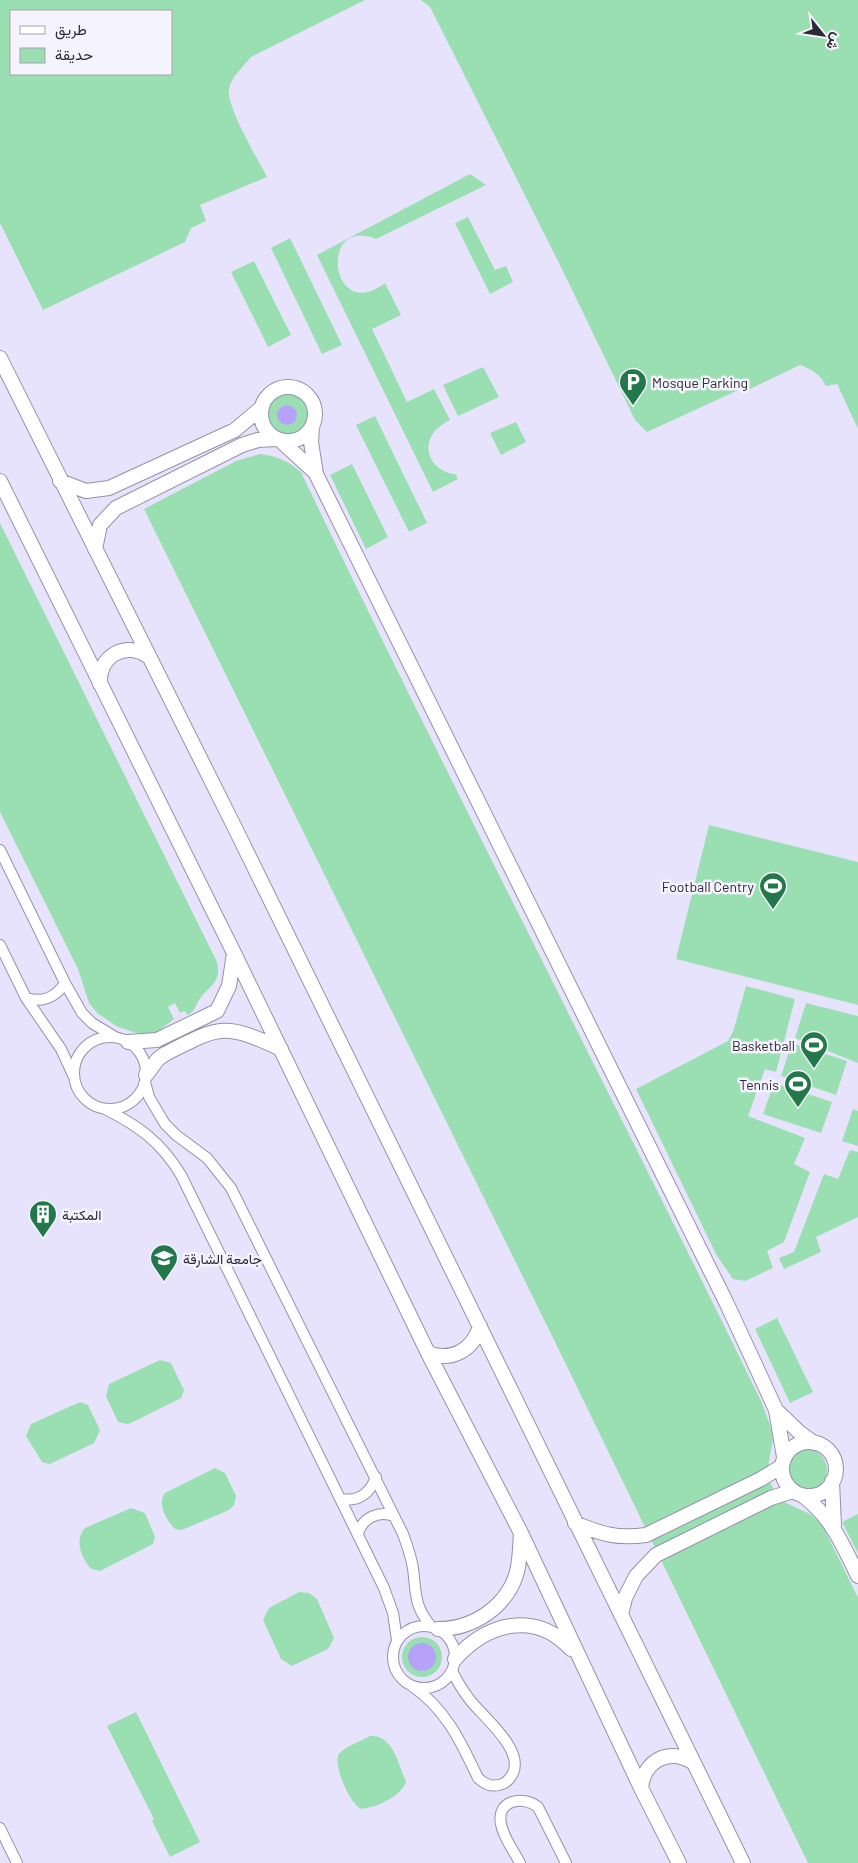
<svg xmlns="http://www.w3.org/2000/svg" width="858" height="1863" font-family="Barlow,Vazirmatn,sans-serif">
	<style>
		.green { fill: #99dfb2; fill-rule: evenodd }
		.water { fill: #b7a2fb }
		.lines { fill: none; stroke-linecap: round; stroke-linejoin: round }
		.street-casing { stroke: #9691a8; stroke-width: 12 }
		.secondary-casing { stroke: #9691a8; stroke-width: 16 }
		.street { stroke: #fff; stroke-width: 10 }
		.secondary { stroke: #fff; stroke-width: 14 }
		.labels { text-anchor: middle; dominant-baseline: central; stroke-width: 5; stroke-linejoin: round; paint-order: stroke }
		.poi-label { font-size: 14px; fill: #2c2a34; stroke: #f5f3fd; text-anchor: start }
	</style>
	<rect width="100%" height="100%" fill="#e8e3fc"/>
	<path class="green" d="M 0,0 L 365,0 L 251,57 C 244,66 231,77 229,89 C 226,107 258,159 267,177 L 200,205 L 206,221 L 191,228 L 185,242 L 43,310 L 0,223 ZM 171,11 L 171,74 L 11,74 L 11,11 Z
		M 421,0 L 858,0 L 858,429 L 837,384 L 826,386 C 820,374 813,370 800,365 L 750,389 L 745,387 L 647,432 L 635,420 L 560,265 L 430,7 Z
		M 470,174 L 486,185 L 376,239 C 318,215 330,325 385,283 L 401,315 L 372,329 L 407,402 L 434,389 L 450,420 C 443,424 436,428 432,435 C 421,454 437,473 455,474 L 458,479 L 433,492 L 317,255 Z
		M 468,217 L 495,270 L 506,266 L 513,282 L 490,294 L 455,223 Z
		M 290,238 L 342,345 L 322,354 L 271,248 Z
		M 254,261 L 291,335 L 268,347 L 231,272 Z
		M 483,367 L 499,397 L 458,416 L 443,385 Z
		M266 415a21 21 0 1 1 42 0a21 21 0 1 1-42 0Z
		M 375,416 L 427,523 L 409,532 L 356,425 Z
		M 516,422 L 526,442 L 501,455 L 490,433 Z
		M 260,454 C 277,456 288,461 301,472 C 450,784 610,1091 761,1401 L 770,1425 L 773,1439 L 768,1467 L 769,1480 L 776,1494 L 786,1503 L 810,1514 L 822,1524 L 858,1598 L 858,1863 L 808,1863 L 558,1348 L 144,509 L 236,461 Z
		M 352,464 L 388,537 L 366,549 L 330,475 Z
		M 0,523 L 217,962 C 222,983 209,985 199,1000 C 195,1006 195,1012 187,1015 L 185,1011 L 180,1013 L 175,1003 L 168,1007 L 174,1019 L 156,1033 L 140,1034 L 118,1027 L 97,1013 L 89,1003 L 78,969 L 0,812 Z
		M 709,825 L 858,862 L 858,1005 L 676,959 Z
		M 746,986 L 795,999 L 776,1072 L 765,1069 L 748,1116 L 805,1138 L 794,1164 L 810,1172 L 784,1242 L 767,1251 L 773,1268 L 745,1281 L 733,1279 L 717,1256 L 636,1089 L 728,1041 L 733,1032 Z
		M 806,1003 L 858,1016 L 858,1063 L 795,1038 Z
		M 792,1043 L 847,1061 L 836,1095 L 781,1076 Z
		M 774,1083 L 832,1102 L 821,1133 L 763,1114 Z
		M 853,1109 L 858,1111 L 858,1146 L 842,1141 Z
		M 850,1150 L 858,1152 L 858,1217 L 816,1237 L 821,1252 L 784,1269 L 779,1258 L 794,1252 L 824,1174 L 838,1179 Z
		M 777,1318 L 813,1392 L 790,1403 L 755,1329 Z
		M 160,1360 L 171,1363 L 184,1390 L 181,1398 L 131,1423 L 127,1424 L 118,1422 L 106,1396 L 109,1384 Z
		M 80,1402 L 88,1405 L 100,1430 L 94,1443 L 50,1464 L 42,1462 L 26,1436 L 31,1424 Z
		M785 1470a21 21 0 1 1 42 0a21 21 0 1 1-42 0Z
		M 215,1468 L 225,1473 L 236,1496 L 234,1505 L 229,1510 L 182,1530 L 175,1529 C 166,1520 157,1504 165,1493 Z
		M 131,1508 L 145,1513 L 155,1537 L 153,1544 L 100,1571 L 91,1569 C 81,1557 74,1540 85,1528 Z
		M 858,1514 L 858,1553 L 842,1522 Z
		M 299,1592 L 309,1593 L 317,1599 L 334,1638 L 328,1649 L 292,1666 L 281,1659 L 263,1620 L 269,1608 Z
		M402 1657a20 20 0 1 1 40 0a20 20 0 1 1-40 0Z
		M 136,1712 L 200,1842 L 170,1857 L 152,1821 L 154,1819 L 107,1726 Z
		M 370,1736 C 393,1734 398,1764 406,1781 C 403,1796 376,1807 362,1809 C 351,1806 332,1765 339,1754 C 345,1746 362,1741 370,1736 Z"/>
	<path class="water" d="M277 415a10 10 0 1 1 20 0a10 10 0 1 1-20 0Z
		M408 1657a14 14 0 1 1 28 0a14 14 0 1 1-28 0Z"/>
	<g class="lines">
		<g class="street-casing">
			<path id="street" d="M 0,850 L 65,983 L 82,1013 L 92,1023 L 115,1037
				M 0,945 L 26,998 L 61,1049 L 73,1075
				M 26,998 C 43,1003 55,998 65,983
				M74 1073a36 36 0 1 1 72 0a36 36 0 1 1-72 0Z
				M 145,1082 L 149,1097 L 165,1124 L 176,1135 L 207,1158 L 231,1188 L 403,1534 C 407,1545 411,1556 413,1568 C 416,1592 414,1607 431,1626
				M 105,1109 C 139,1126 161,1142 181,1175 L 384,1588 L 393,1613 L 397,1640
				M 341,1499 C 358,1502 370,1494 376,1477
				M 358,1534 C 362,1518 379,1510 394,1516
				M393 1657a31 31 0 1 1 62 0a31 31 0 1 1-62 0Z
				M 412,1686 C 446,1709 461,1742 478,1778 C 485,1784 490,1787 499,1785 C 506,1784 510,1779 513,1773 C 524,1749 483,1717 470,1700 C 463,1691 457,1681 452,1671
				M 0,1828 L 17,1863
				M 520,1863 C 514,1851 503,1837 501,1824 C 496,1800 523,1795 538,1807 L 566,1863"/>
		</g>
		<g class="secondary-casing">
			<path id="secondary" d="M 0,358 L 235,828 L 743,1863
				M261 414a27 27 0 1 1 54 0a27 27 0 1 1-54 0Z
				M 312,427 L 311,442 L 316,474 L 727,1304 L 776,1410 L 784,1457
				M 280,440 L 316,473
				M 0,481 L 234,953 L 428,1353 L 521,1533 L 641,1788 L 679,1863
				M 60,481 L 86,491 L 109,488 L 235,430 L 261,408
				M 95,549 L 100,525 L 116,508 L 242,445 L 258,440 L 276,439
				M 100,684 C 98,656 126,640 149,657
				M 128,1042 L 157,1040 L 217,1011 L 229,986 L 234,953
				M 146,1075 L 158,1059 L 165,1054 C 220,1026 223,1022 281,1049
				M 428,1353 C 452,1362 473,1350 480,1326
				M 776,1410 L 800,1433 L 814,1443
				M782 1469a27 27 0 1 1 54 0a27 27 0 1 1-54 0Z
				M 832,1481 L 834,1526
				M 802,1495 C 831,1516 843,1545 858,1576
				M 575,1523 C 601,1534 617,1539 646,1535 L 761,1479 L 782,1466
				M 621,1615 L 625,1598 L 636,1576 L 656,1555 L 771,1498 L 793,1491
				M 438,1629 C 473,1629 507,1607 517,1572 C 520,1560 520,1546 521,1533
				M 455,1659 C 487,1623 535,1610 571,1649
				M 641,1788 C 644,1760 670,1747 694,1763"/>
		</g>
		<use href="#street" class="street"/>
		<use href="#secondary" class="secondary"/>
	</g>
	<defs>
		<g id="parking-pin" transform="scale(1.4375)"><path d="M0 17L-7.5 6A9.5 9.5 0 1 1 7.5 6Z" fill="#22784a" stroke="#f5f3fd"/><path d="M-3.5-5.5H1a3.5 3.5 0 0 1 0 7H-1V5.5H-3.5ZM-1-3.4V-.6H.8a1.4 1.4 0 0 0 0-2.8Z" fill="#fff"/></g>
		<g id="stadium-pin" transform="scale(1.4375)"><path d="M0 17L-7.5 6A9.5 9.5 0 1 1 7.5 6Z" fill="#22784a" stroke="#f5f3fd"/><path d="M0-5a6.5 5 0 1 0 0 10a6.5 5 0 1 0 0-10ZM-3.5-1.8h7v3.6h-7Z" fill="#fff"/></g>
		<g id="building-pin" transform="scale(1.4375)"><path d="M0 17L-7.5 6A9.5 9.5 0 1 1 7.5 6Z" fill="#22784a" stroke="#f5f3fd"/><path d="M-4-6H4V6H1V3H-1V6H-4ZM-2.5-4.3h1.7v1.8h-1.7ZM.8-4.3h1.7v1.8H.8ZM-2.5-1h1.7V.8h-1.7ZM.8-1h1.7V.8H.8Z" fill="#fff"/></g>
		<g id="university-pin" transform="scale(1.4375)"><path d="M0 17L-7.5 6A9.5 9.5 0 1 1 7.5 6Z" fill="#22784a" stroke="#f5f3fd"/><path d="M0-5L7-2L0 1L-7-2ZM-4 1L0 2.5L4 1V4Q0 6-4 4Z" fill="#fff"/></g>
	</defs>
	<g fill-rule="evenodd">
		<use href="#parking-pin" x="633" y="382"/>
		<use href="#stadium-pin" x="773" y="886"/>
		<use href="#stadium-pin" x="814" y="1045"/>
		<use href="#stadium-pin" x="798" y="1084"/>
		<use href="#building-pin" x="43" y="1214"/>
		<use href="#university-pin" x="164" y="1258"/>
	</g>
	<g class="labels">
		<g class="poi-label">
			<text x="652" y="382">Mosque Parking</text>
			<text x="754" y="886" text-anchor="end">Football Centry</text>
			<text x="795" y="1045" text-anchor="end">Basketball</text>
			<text x="779" y="1084" text-anchor="end">Tennis</text>
			<text x="62" y="1214">المكتبة</text>
			<text x="183" y="1258">جامعة الشارقة</text>
		</g>
	</g>
	<rect x="10" y="10" width="162" height="65" fill="#f5f3fd" stroke="#a5a3ad"/>
	<rect x="20" y="26" width="25" height="8" fill="#ffffff" stroke="#a5a3ad"/>
	<text x="55" y="35" font-size="15" fill="#2c2a34">طريق</text>
	<rect x="20" y="48" width="25" height="15" fill="#99dfb2" stroke="#a5a3ad"/>
	<text x="55" y="60" font-size="15" fill="#2c2a34">حديقة</text>
	<g transform="translate(823 35) rotate(120)" stroke="#f5f3fd" stroke-width="4" paint-order="stroke">
	<path d="M0-4L9 19L0 12L-9 19Z" fill="#2c2a34"/>
	<text y="-8" font-size="14" font-weight="bold" text-anchor="middle" fill="#2c2a34">ش</text>
	</g>
</svg>
